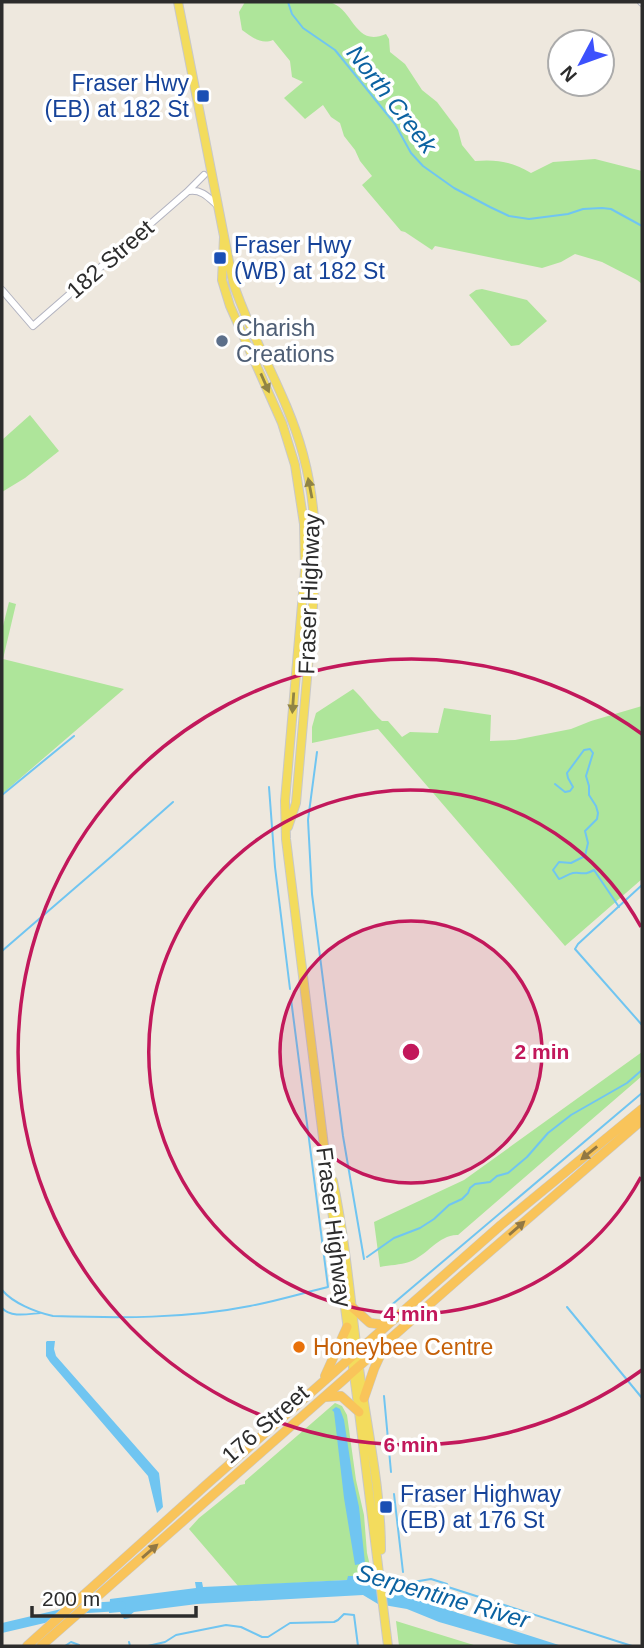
<svg xmlns="http://www.w3.org/2000/svg" width="644" height="1648" font-family="Arial,sans-serif">
	<style>
		.green { fill: #aee59a }
		.water { fill: #70c5f1 }
		.lines { fill: none; stroke-linecap: round; stroke-linejoin: round }
		.stream { stroke: #70c5f1; stroke-width: 2 }
		.river { stroke: #70c5f1; stroke-width: 10 }
		.tertiary-casing { stroke: #b2b3c0; stroke-width: 8 }
		.primary-casing { stroke: #c8c8c8; stroke-width: 10 }
		.trunk-casing { stroke: #c8c8c8; stroke-width: 10 }
		.tertiary { stroke: #fff; stroke-width: 6 }
		.primary { stroke: #f3dc5d; stroke-width: 8 }
		.trunk { stroke: #f9c45a; stroke-width: 9 }
		.oneway { fill: #908444 }
		.oneway2 { fill: #927843 }
		.ring { fill: none; stroke: #c2185b; stroke-width: 3.5 }
		.transit-dot { fill: #1a4fb4; stroke: #fff; stroke-width: 2.5 }
		.service-dot { fill: #5c6f8a; stroke: #fff; stroke-width: 2.5 }
		.food-dot { fill: #e8710a; stroke: #fff; stroke-width: 2.5 }
		.labels { text-anchor: middle; dominant-baseline: central; stroke-width: 7; stroke-linejoin: round; paint-order: stroke }
		.transit-label { font-size: 23px; fill: #164399; stroke: #fff; text-anchor: start }
		.street-label { font-size: 23px; fill: #2c2c2c; stroke: #fff }
		.service-label { font-size: 23px; fill: #4e5e75; stroke: #fff; text-anchor: start }
		.food-label { font-size: 23px; fill: #c56008; stroke: #fff; text-anchor: start }
		.water-label { font-size: 24px; font-style: italic; fill: #0b62a1; stroke: #fff }
		.centre { fill: #c2185b; stroke: #fff; stroke-width: 3.5 }
		.ring-label { font-size: 21px; text-anchor: middle; font-weight: bold; fill: #c2185b; stroke: #fff; stroke-width: 7; stroke-linejoin: round; paint-order: stroke }
	</style>
	<rect width="100%" height="100%" fill="#eee8de"/>
	<path class="green" d="M 245,2 C 266,2 286,2 306,2 C 313,2 322,0 329,2 C 354,8 354,48 386,34 L 389,39 L 390,52 L 405,64 L 422,90 L 437,102 L 458,130 L 462,145 L 475,161 C 497,159 513,162 531,173 L 553,162 L 595,159 L 642,171 L 642,284 L 637,280 L 602,262 L 575,254 L 561,262 L 542,268 L 435,246 L 432,250 L 405,232 L 401,231 L 362,185 L 372,176 L 360,161 L 355,150 L 344,136 L 340,123 L 331,117 L 323,105 L 305,119 L 284,98 L 303,82 L 292,77 L 290,61 L 273,40 C 261,45 252,37 242,30 L 239,12 Z
		M 482,289 L 527,300 L 547,321 L 519,345 L 511,346 L 469,295 L 476,290 Z
		M 30,415 L 59,451 L 25,478 L 2,492 L 2,440 Z
		M 9,602 L 16,604 L 3,659 L 124,689 L 2,794 L 2,630 Z
		M 353,689 C 364,699 372,712 382,721 L 388,721 L 402,737 L 410,732 L 438,733 L 444,708 L 491,715 L 490,741 L 515,740 L 571,729 L 591,721 L 642,706 L 642,879 L 565,946 L 378,729 L 312,743 L 312,727 L 316,713 Z
		M 642,1052 L 642,1076 L 458,1235 C 439,1234 427,1256 409,1262 C 400,1265 390,1265 380,1267 L 374,1222 L 464,1180 Z
		M 335,1403 L 342,1406 L 347,1415 L 356,1480 L 364,1515 L 367,1553 L 375,1587 L 368,1584 L 366,1576 L 348,1577 L 348,1580 L 238,1586 L 189,1529 L 199,1518 L 240,1485 L 245,1484 L 245,1481 Z
		M 396,1621 L 477,1646 L 399,1646 Z"/>
	<path class="water" d="M 47,1341 L 55,1341 L 54,1349 L 56,1356 L 159,1473 L 163,1507 L 157,1513 L 148,1476 L 50,1362 L 46,1356 L 46,1342 Z
		M 336,1407 L 340,1409 L 344,1420 L 353,1479 L 359,1507 L 365,1563 L 355,1565 L 344,1498 L 334,1412 L 332,1410 Z
		M 348,1576 L 366,1576 L 368,1584 L 562,1646 L 522,1646 L 439,1622 L 407,1609 L 378,1604 L 363,1595 L 197,1604 L 134,1612 L 129,1616 L 130,1618 L 124,1619 L 120,1612 L 109,1613 L 110,1599 L 196,1588 L 195,1582 L 202,1582 L 203,1587 L 347,1580 Z"/>
	<g class="lines">
		<path class="stream" d="M 288,2 L 292,14 L 303,28 L 335,50 L 395,124 L 411,153 L 423,166 L 454,188 L 490,207 L 509,216 L 529,219 L 568,214 L 583,209 L 602,208 L 611,209 L 642,226
			M 317,752 L 308,820 L 312,894 L 343,1136 L 364,1259
			M 555,784 L 565,792 L 570,791 L 573,787 L 568,778 L 567,773 L 584,750 L 590,749 L 593,753 L 586,776 L 589,786 L 589,795 L 596,806 L 598,813 L 597,819 L 585,831 L 588,843 L 585,856 L 571,863 L 559,862 L 553,870 L 559,879 C 563,878 568,874 573,873 C 584,872 583,876 594,870 L 619,907
			M 269,787 L 275,867 L 290,989
			M 2,795 L 74,736
			M 642,885 L 578,944 L 575,949 L 642,1025
			M 2,951 L 112,856 L 173,802
			M 367,1257 L 394,1238 L 420,1228 L 434,1219 L 449,1205 L 462,1199 L 468,1193 L 470,1188 L 475,1184 L 490,1182 L 497,1176 L 508,1173 L 527,1157 L 548,1133 L 571,1115 L 627,1083 L 642,1070
			M 2,1290 C 13,1303 35,1312 53,1316 C 119,1318 185,1319 250,1306 C 277,1301 303,1293 328,1287 L 291,999
			M 567,1307 L 642,1398
			M 2,1308 C 11,1318 28,1314 40,1313
			M 388,1308 L 642,1093
			M 384,1396 L 391,1472
			M 394,1494 L 403,1572
			M 413,1582 L 431,1579 L 447,1584 L 448,1587 L 632,1646
			M 129,1642 L 130,1646
			M 65,1646 L 71,1642 L 79,1645
			M 148,1646 L 165,1642 L 176,1635 L 226,1625 L 241,1627 L 262,1637 L 268,1637 L 290,1623 L 334,1622 L 338,1620 L 344,1614 L 354,1615 L 358,1646"/>
		<path class="river" d="M 2,1628 L 87,1608 L 121,1606"/>
		<g class="tertiary-casing">
			<path id="tertiary" d="M 641,2 L 642,3
				M 189,191 C 202,189 209,198 218,206
				M 2,290 L 33,326 L 187,192 L 204,175"/>
		</g>
		<g class="primary-casing">
			<path id="primary" d="M 178,2 L 233,282 C 252,341 287,394 303,454 C 322,525 315,583 309,655 C 305,704 300,753 296,803 L 288,827
				M 224,237 L 222,280 L 230,306 L 282,423 L 295,465 L 304,524 L 305,570 L 285,801 L 286,839 L 332,1210 L 359,1412 L 388,1646
				M 333,1181 C 346,1243 351,1306 359,1368 C 367,1429 381,1488 381,1550"/>
		</g>
		<g class="trunk-casing">
			<path id="trunk" d="M 352,1307 L 370,1323 L 387,1325
				M 325,1376 L 347,1327
				M 326,1397 L 341,1396 L 359,1412
				M 364,1398 L 374,1369 L 384,1347
				M 27,1646 L 206,1485 L 501,1225 L 642,1109
				M 41,1646 L 465,1273 L 642,1120"/>
		</g>
		<use href="#tertiary" class="tertiary"/>
		<use href="#primary" class="primary"/>
		<use href="#trunk" class="trunk"/>
	</g>
	<defs><path id="oneway-solid" d="M-6-.8H1V-3.2L6.5 0L1 3.2V.8H-6Z" transform="scale(1.75)"/></defs>
	<g class="oneway">
		<use href="#oneway-solid" transform="translate(265 383) rotate(66)"/>
		<use href="#oneway-solid" transform="translate(310 488) rotate(-101)"/>
		<use href="#oneway-solid" transform="translate(293 703) rotate(94)"/>
	</g>
	<g class="oneway2">
		<use href="#oneway-solid" transform="translate(589 1153) rotate(141)"/>
		<use href="#oneway-solid" transform="translate(517 1228) rotate(-41)"/>
		<use href="#oneway-solid" transform="translate(150 1551) rotate(-41)"/>
	</g>
	<circle cx="411" cy="1052" r="131" fill="#c2185b" fill-opacity=".12"/>
	<g class="ring">
		<circle cx="411" cy="1052" r="131"/>
		<path d="M641 1177A262 262 0 1 1 641 927"/>
		<path d="M642 1370A393 393 0 1 1 642 734"/>
	</g>
	<g class="transit-dot">
		<rect x="196" y="89" width="14" height="14" rx="3.5"/>
		<rect x="213" y="251" width="14" height="14" rx="3.5"/>
		<rect x="379" y="1500" width="14" height="14" rx="3.5"/>
	</g>
	<circle class="service-dot" cx="222" cy="341" r="7"/>
	<circle class="food-dot" cx="299" cy="1347" r="7"/>
	<g class="labels">
		<g class="transit-label">
			<text x="189" y="83" text-anchor="end">Fraser Hwy<tspan x="189" dy="26">(EB) at 182 St</tspan></text>
			<text x="234" y="245">Fraser Hwy<tspan x="234" dy="26">(WB) at 182 St</tspan></text>
			<text x="400" y="1494">Fraser Highway<tspan x="400" dy="26">(EB) at 176 St</tspan></text>
		</g>
		<g class="street-label">
			<text transform="translate(110 259) rotate(-41)">182 Street</text>
			<text transform="translate(309 594) rotate(-88)">Fraser Highway</text>
			<text transform="translate(334 1227) rotate(83)">Fraser Highway</text>
			<text transform="translate(265 1424) rotate(-41)">176 Street</text>
		</g>
		<g class="service-label">
			<text x="236" y="328">Charish<tspan x="236" dy="26">Creations</tspan></text>
		</g>
		<g class="food-label">
			<text x="313" y="1347">Honeybee Centre</text>
		</g>
		<g class="water-label">
			<text transform="translate(392 99) rotate(52)">North Creek</text>
			<text transform="translate(443 1596) rotate(16)">Serpentine River</text>
		</g>
	</g>
	<circle cx="411" cy="1052" r="10" class="centre"/>
	<g class="ring-label">
		<text x="542" y="1059">2 min</text>
		<text x="411" y="1321">4 min</text>
		<text x="411" y="1452">6 min</text>
	</g>
	<rect width="644" height="1648" fill="none" stroke="#2c2c2c" stroke-width="7"/>
	<g transform="translate(581 63) rotate(229)"><circle r="33" fill="#ffffff" stroke="#ababab" stroke-width="2"/>
	<path d="M0-5L12 26L0 18L-12 26Z" fill="#3c51fd"/>
	<text y="-10" font-size="19" font-weight="bold" text-anchor="middle" fill="#2c2c2c">N</text>
	</g>
	<path d="M32 1606v10h164v-10" fill="none" stroke="#2c2c2c" stroke-width="3.5"/>
	<text x="42" y="1606" font-size="21" fill="#2c2c2c" stroke="#ffffff" stroke-width="5" paint-order="stroke">200 m</text>
</svg>
